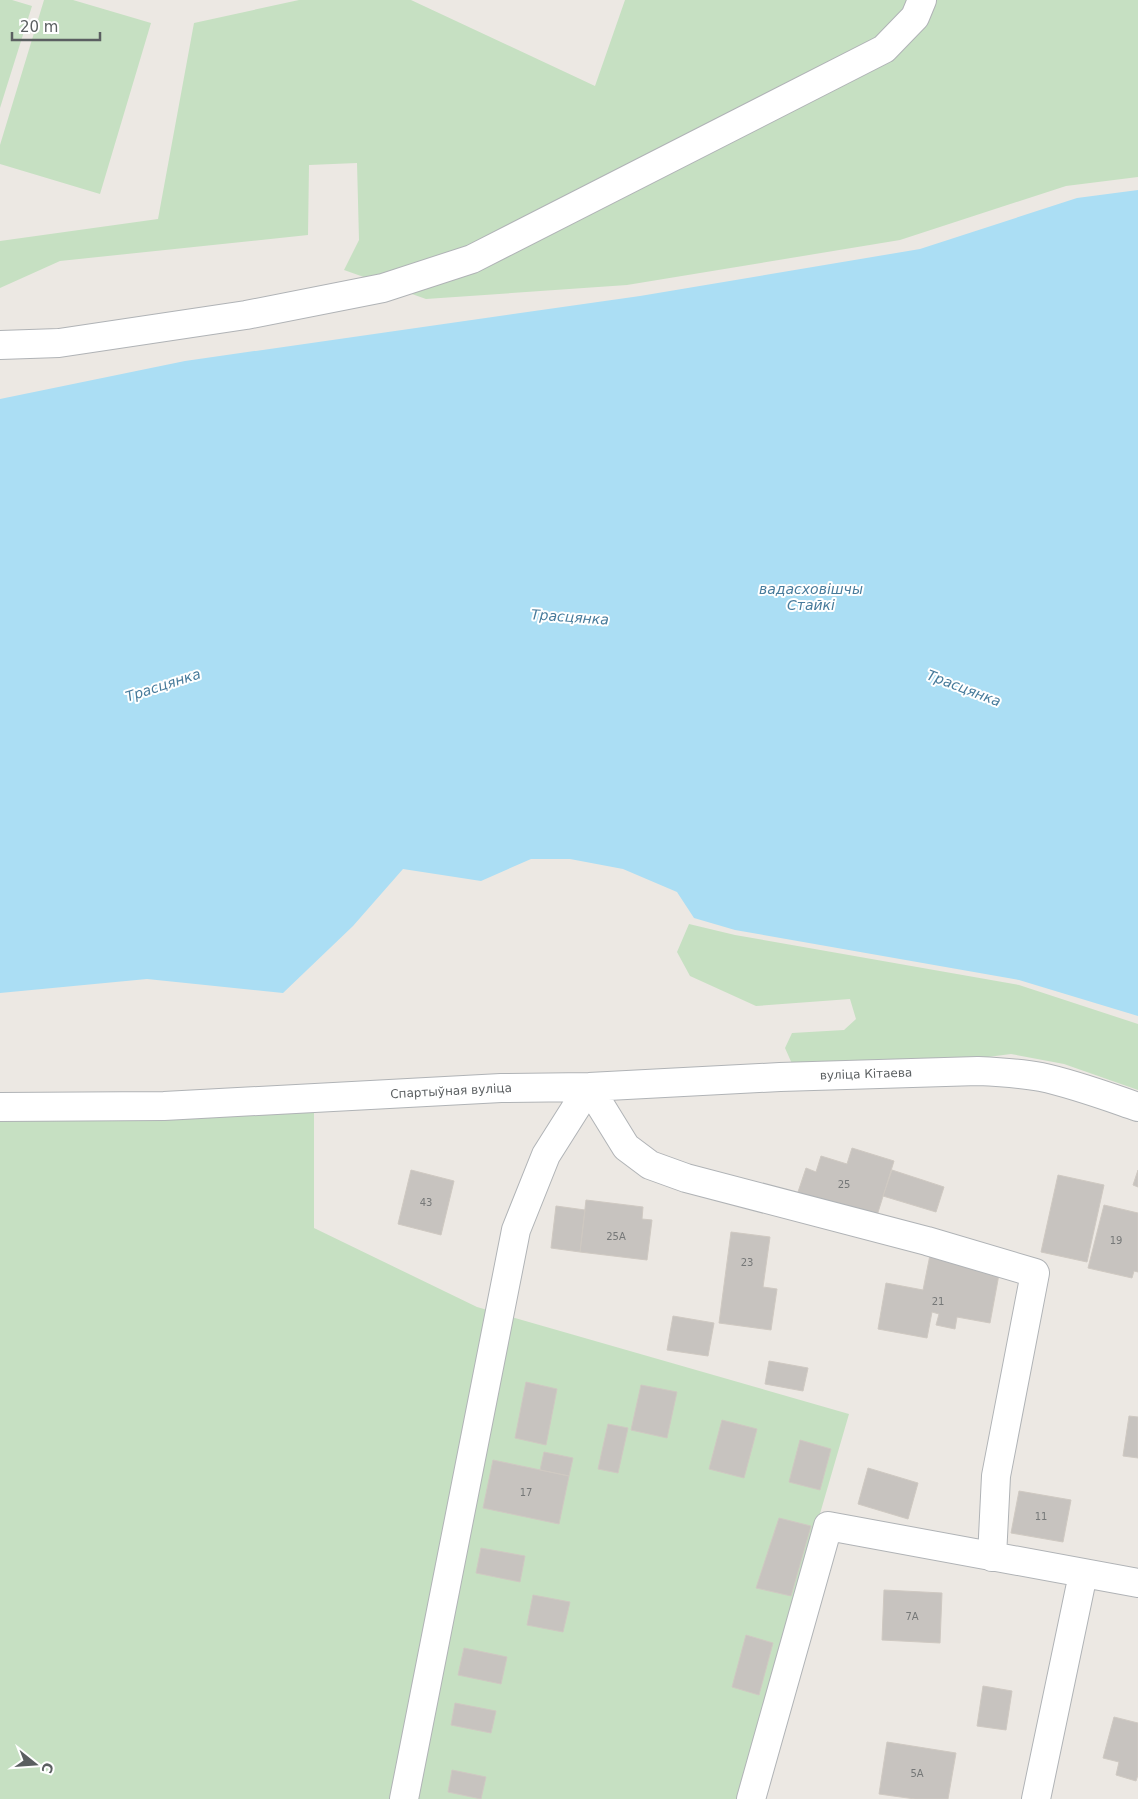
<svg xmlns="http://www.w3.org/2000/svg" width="1138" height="1799" font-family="'DejaVu Sans',sans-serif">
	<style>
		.green { fill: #c6e0c2 }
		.water { fill: #abdef4 }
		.building { fill: #c7c3bf; stroke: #cfc9c2 }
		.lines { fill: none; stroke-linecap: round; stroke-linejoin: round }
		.minor-casing { stroke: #b0b3b6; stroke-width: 30 }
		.minor { stroke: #fff; stroke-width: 28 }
		.labels { text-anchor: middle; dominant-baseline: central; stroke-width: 4; stroke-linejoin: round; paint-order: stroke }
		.number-label { font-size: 10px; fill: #767878 }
		.street-label { font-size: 12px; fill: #5b5f61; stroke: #fff }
		.water-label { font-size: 14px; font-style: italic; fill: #477b9b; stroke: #fff }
	</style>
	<rect width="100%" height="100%" fill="#ece8e3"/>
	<path class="green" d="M 0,0 L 12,0 L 32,6 L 0,108 Z
		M 44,0 L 73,0 L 151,23 L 100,194 L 0,164 L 0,145 Z
		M 299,0 L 411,0 L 595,86 L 625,0 L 1138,0 L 1138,177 L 1066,186 L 900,240 L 627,285 L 426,299 L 344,270 L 359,240 L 357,163 L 309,165 L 308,235 L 60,261 L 0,288 L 0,241 L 158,219 L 194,23 Z
		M 689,924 L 735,935 L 1019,985 L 1138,1024 L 1138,1090 L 1064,1064 L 1011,1054 L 957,1061 L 793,1066 L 785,1048 L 792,1033 L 844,1030 L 856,1019 L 850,999 L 756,1006 L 690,976 L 677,952 Z
		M 36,1110 L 314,1113 L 314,1228 L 477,1307 L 849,1414 L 737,1799 L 0,1799 L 0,1118 Z"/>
	<path class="water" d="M 1138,190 L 1138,1016 L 1019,980 L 735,930 L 694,918 L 677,892 L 623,869 L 570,859 L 531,859 L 481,881 L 403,869 L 353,926 L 283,993 L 147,979 L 0,993 L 0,399 L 185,361 L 640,296 L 920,249 L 1077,198 Z"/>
	<path class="building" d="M 852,1148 L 894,1161 L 875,1222 L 796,1198 L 806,1168 L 816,1172 L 821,1156 L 847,1164 Z
		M 411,1170 L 454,1181 L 441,1235 L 398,1224 Z
		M 892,1170 L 944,1187 L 936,1212 L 883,1196 Z
		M 1138,1170 L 1138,1187 L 1133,1185 Z
		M 1058,1175 L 1104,1185 L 1087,1262 L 1041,1252 Z
		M 586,1200 L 643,1207 L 642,1219 L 652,1220 L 647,1260 L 580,1252 Z
		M 1104,1205 L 1138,1213 L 1138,1272 L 1134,1271 L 1132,1278 L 1088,1268 Z
		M 556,1206 L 585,1210 L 580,1252 L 551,1248 Z
		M 731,1232 L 770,1237 L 763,1287 L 777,1289 L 771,1330 L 719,1323 Z
		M 930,1255 L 1000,1269 L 990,1323 L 957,1317 L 955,1329 L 936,1325 L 939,1314 L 932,1312 L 927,1338 L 878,1329 L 886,1283 L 923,1290 Z
		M 673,1316 L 714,1323 L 708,1356 L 667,1350 Z
		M 769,1361 L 808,1368 L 803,1391 L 765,1384 Z
		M 526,1382 L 557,1389 L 546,1445 L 515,1438 Z
		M 641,1385 L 677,1392 L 667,1438 L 631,1430 Z
		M 1129,1416 L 1138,1417 L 1138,1458 L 1123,1456 Z
		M 722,1420 L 757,1429 L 744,1478 L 709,1469 Z
		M 608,1424 L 628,1428 L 618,1473 L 598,1469 Z
		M 800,1440 L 831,1449 L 820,1490 L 789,1482 Z
		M 544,1452 L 573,1458 L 569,1476 L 540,1470 Z
		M 493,1460 L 569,1476 L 559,1524 L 483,1508 Z
		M 868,1468 L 918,1483 L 908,1519 L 858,1504 Z
		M 1019,1491 L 1071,1500 L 1063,1542 L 1011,1533 Z
		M 779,1518 L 811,1526 L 791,1596 L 756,1588 Z
		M 481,1548 L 525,1556 L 520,1582 L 476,1573 Z
		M 884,1590 L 942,1593 L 940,1643 L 882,1640 Z
		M 533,1595 L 570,1602 L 563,1632 L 527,1625 Z
		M 746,1635 L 773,1643 L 759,1695 L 732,1687 Z
		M 464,1648 L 507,1657 L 501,1684 L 458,1675 Z
		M 983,1686 L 1012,1691 L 1006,1730 L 977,1726 Z
		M 455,1703 L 496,1711 L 491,1733 L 451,1725 Z
		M 1114,1717 L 1138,1723 L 1138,1775 L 1136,1781 L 1116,1775 L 1119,1762 L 1103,1758 Z
		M 887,1742 L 956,1753 L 948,1799 L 915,1799 L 879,1794 Z
		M 452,1770 L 486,1777 L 481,1799 L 448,1792 Z"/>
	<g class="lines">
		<g class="minor-casing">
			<path id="minor" d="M 0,345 L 59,343 L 246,315 L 383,288 L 472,259 L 884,49 L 915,17 L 922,0
				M 589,1087 L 626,1147 L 650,1165 L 686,1178 L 927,1241 L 1035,1273 L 996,1476 L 992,1557
				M 0,1107 L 164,1106 L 501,1088 L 589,1087 L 780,1077 L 978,1071 C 999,1072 1020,1073 1041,1077 C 1074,1084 1106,1096 1138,1107
				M 404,1799 L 516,1230 L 546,1155 L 589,1087
				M 751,1799 L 828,1526 L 1138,1583
				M 1036,1799 L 1083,1574"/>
		</g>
		<use href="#minor" class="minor"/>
	</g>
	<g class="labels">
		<g class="number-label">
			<text x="844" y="1184">25</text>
			<text x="426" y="1202">43</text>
			<text x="616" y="1236">25А</text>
			<text x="1116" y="1240">19</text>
			<text x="747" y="1262">23</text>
			<text x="938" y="1301">21</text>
			<text x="526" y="1492">17</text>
			<text x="1041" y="1516">11</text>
			<text x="912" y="1616">7А</text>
			<text x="917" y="1773">5А</text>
		</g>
		<g class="street-label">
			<text transform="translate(866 1074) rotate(-2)">вуліца Кітаева</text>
			<text transform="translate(451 1091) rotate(-3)">Спартыўная вуліца</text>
		</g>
		<g class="water-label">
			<text x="811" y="589">вадасховішчы<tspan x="811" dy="16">Стайкі</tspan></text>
			<text transform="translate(570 617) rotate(4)">Трасцянка</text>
			<text transform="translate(163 685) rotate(-18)">Трасцянка</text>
			<text transform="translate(964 688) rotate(21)">Трасцянка</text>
		</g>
	</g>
	<g transform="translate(35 1764) rotate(107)" stroke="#ffffff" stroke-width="4" paint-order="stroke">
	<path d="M0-4L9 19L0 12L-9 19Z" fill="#5b5f61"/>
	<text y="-8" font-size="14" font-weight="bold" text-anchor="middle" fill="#5b5f61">С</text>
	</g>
	<path d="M12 32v8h88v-8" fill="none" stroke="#5b5f61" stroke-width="2.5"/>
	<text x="20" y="32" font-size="15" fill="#5b5f61" stroke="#ffffff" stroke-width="4" paint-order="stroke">20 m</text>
</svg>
